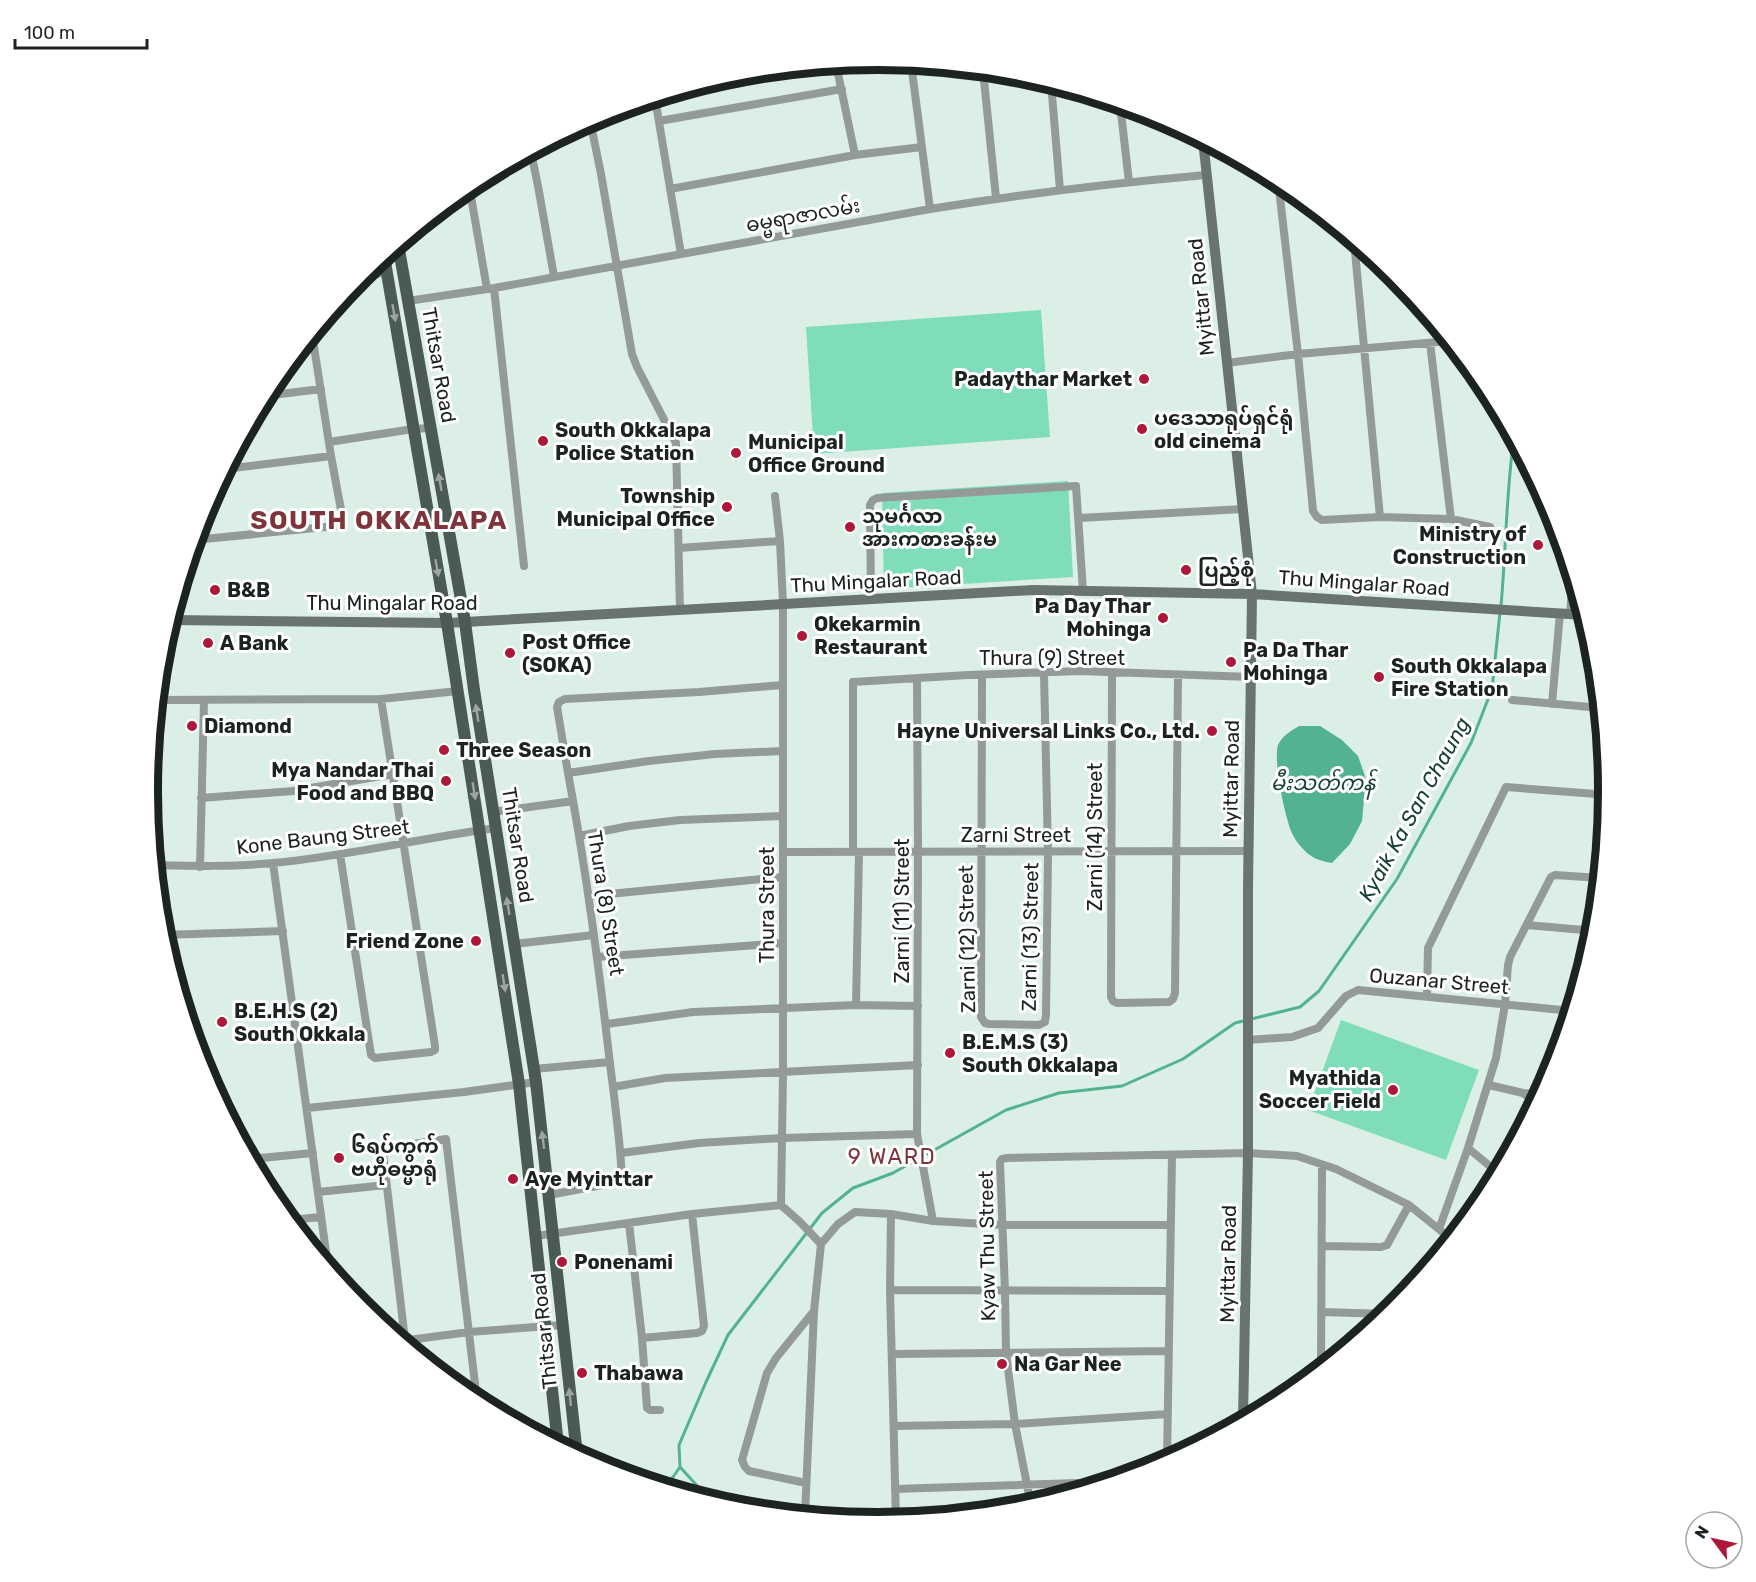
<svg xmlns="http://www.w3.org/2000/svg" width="1756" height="1582" font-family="Rubik,'Noto Sans Myanmar',sans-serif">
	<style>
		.green { fill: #80ddb9 }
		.water { fill: #53b390 }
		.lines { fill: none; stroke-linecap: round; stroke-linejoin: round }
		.stream { stroke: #53b390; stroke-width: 3 }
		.street { stroke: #939a97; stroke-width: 8 }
		.secondary { stroke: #69746f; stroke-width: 10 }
		.primary { stroke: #4c5a54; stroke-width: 12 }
		.oneway { fill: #9da4a1 }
		.poi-dot { fill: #ad1838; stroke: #fff; stroke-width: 2 }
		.labels { text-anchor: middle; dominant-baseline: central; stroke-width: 6; stroke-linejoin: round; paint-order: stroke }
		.street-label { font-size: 20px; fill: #1d2320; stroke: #fff }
		.poi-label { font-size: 20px; font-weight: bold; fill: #1d2320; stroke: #fff; text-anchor: start }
		.water-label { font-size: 21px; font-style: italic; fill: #174132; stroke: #fff }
		.quarter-label { font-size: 22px; letter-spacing: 1.5px; fill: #7d353b; stroke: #fff }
		.district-label { font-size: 26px; font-weight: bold; letter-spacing: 1.5px; fill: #7d353b; stroke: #fff }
		.rim { fill: none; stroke: #1d2320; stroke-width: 8 }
	</style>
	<rect width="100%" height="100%" fill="#dcefe7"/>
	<path class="green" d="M 1041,310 L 1050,437 L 814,454 L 806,327 Z
		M 1068,481 L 1073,577 L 884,589 L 882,493 Z
		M 1341,1020 L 1479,1070 L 1446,1160 L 1308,1110 Z"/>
	<path class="water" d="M 1299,726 L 1320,726 L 1342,740 L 1358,756 L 1366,779 L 1362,821 L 1350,844 L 1332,863 C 1320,861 1311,858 1303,849 C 1299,845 1294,838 1292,833 C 1285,818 1273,760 1278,745 C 1282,736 1291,731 1299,726 Z"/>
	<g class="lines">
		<path class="stream" d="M 1501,606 C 1506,550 1506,493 1514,437
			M 680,1467 L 711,1501
			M 666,1487 L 680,1467 L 679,1445 L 706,1382 L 728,1335 L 822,1213 L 853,1188 L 893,1173 L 1006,1110 L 1059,1093 L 1122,1086 L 1183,1059 L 1235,1023 L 1300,1007 L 1319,991 L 1397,879 L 1471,743 L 1492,689 L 1500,612"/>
		<path class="street" d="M 911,63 L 930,209
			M 836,64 L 855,155
			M 983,70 L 996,198
			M 1051,83 L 1060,190
			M 655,98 L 681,254
			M 1120,104 L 1129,182
			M 590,120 L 601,174 L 632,354 L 637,367 L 676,443 L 680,610
			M 659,121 L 842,89
			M 531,152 L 538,186 L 554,276
			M 1278,180 L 1298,354 L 1313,511 L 1317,517 L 1322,520 L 1380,517 L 1451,519 L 1490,527
			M 469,185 L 487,289
			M 670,189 L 855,155 L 922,147
			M 1280,195 L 1297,194
			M 1354,241 L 1380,517
			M 358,278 L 375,275 L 386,270
			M 494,288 L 524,566
			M 408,301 L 494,288 L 930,209 C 1022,194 1114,183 1206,175
			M 1430,343 L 1451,519
			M 1227,363 L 1298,354 L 1450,341
			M 264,396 L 321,389
			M 329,442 L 413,429 L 430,428
			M 225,469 L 331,456
			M 775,496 L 780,541 L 783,604 L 783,1073 L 781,1205 L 800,1222 L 821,1244 L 814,1311 L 805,1515
			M 1079,518 L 1243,509
			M 194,540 L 336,526 L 342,522 L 342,515 L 331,456 L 312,334
			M 679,548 L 780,541
			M 871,599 L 870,505 L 873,500 L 877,498 L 1076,486 L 1083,591
			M 173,609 L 175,620
			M 1570,614 L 1573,575
			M 1112,673 L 1111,997 L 1113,1001 L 1117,1003 L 1169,1002 L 1173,999 L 1175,993 L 1178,675
			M 982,675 L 981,1017 L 985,1023 L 989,1024 L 1039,1025 L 1045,1022 L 1046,1015 L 1048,852 L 1044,673
			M 917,678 L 918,852 L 917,1134 L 933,1221
			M 156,700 L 381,699 L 458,691
			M 1512,700 L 1601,708
			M 1552,704 L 1560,613
			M 568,773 L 557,707 L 559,702 L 565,699 L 699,692 L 782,685
			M 201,798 L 293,791 L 393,774
			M 493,812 L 573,801
			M 579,836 L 629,826 L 680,820 L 783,816
			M 783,852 L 1248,851
			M 853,852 L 853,682 L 968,675 L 1080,671 L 1251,677
			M 340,854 L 371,1055 L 375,1058 L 431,1052 L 435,1050 L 435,1046 L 381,699
			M 273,863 L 328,1267
			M 154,865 C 194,866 234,867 273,863 C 348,856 421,838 496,828
			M 200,867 L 204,701
			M 589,896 L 782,877
			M 1527,925 L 1595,931
			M 161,935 L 283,931
			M 514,944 L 594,935
			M 597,957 L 783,943
			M 1427,996 L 1428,948 L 1506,787 L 1609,795
			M 856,1005 L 859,852
			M 607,1024 L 693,1012 L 856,1005 L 918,1006
			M 1248,1040 L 1292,1037 L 1318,1028 L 1346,996 L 1358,990 L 1572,1011
			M 534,1069 L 610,1062
			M 1489,1085 L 1523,1093 L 1541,1095
			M 613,1087 L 665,1078 L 918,1065
			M 1523,1093 L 1536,1103
			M 307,1108 L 464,1092 L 536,1082
			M 1468,1148 L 1498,1173
			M 621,1153 L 699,1143 L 782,1138 L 917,1134
			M 250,1159 L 313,1153
			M 318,1192 L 386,1185
			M 549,1195 L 618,1182 L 622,1178 C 620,1140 615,1102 610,1064 C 599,967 586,869 568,773 L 649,761 L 715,754 L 782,751
			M 891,1214 L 890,1290 L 896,1520
			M 289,1220 L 321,1217
			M 629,1223 L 642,1338 L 647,1408 L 650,1410 L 660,1410
			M 1439,1229 L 1468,1148 L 1496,1058 L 1505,1004 L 1508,965 L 1510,957 L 1551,877 L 1555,875 L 1600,878
			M 536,1236 L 692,1214 L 781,1205
			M 821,1244 L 838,1224 L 855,1212 L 891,1214 L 933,1221 L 1003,1225 L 1170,1225
			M 1322,1246 L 1381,1247 L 1387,1245 L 1409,1205
			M 890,1290 L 1170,1291
			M 1321,1312 L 1388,1314
			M 642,1338 L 697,1333 L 702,1331 L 704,1326 L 692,1214
			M 405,1340 L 383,1153 L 387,1148 L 446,1139 L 477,1401
			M 401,1341 L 469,1332 L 563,1325
			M 892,1354 L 1168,1351
			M 1321,1369 L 1322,1165
			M 894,1426 L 1015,1424 L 1168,1414
			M 1167,1461 L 1172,1155
			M 806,1483 L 749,1471 L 745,1467 L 742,1460 L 767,1373 L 776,1358 L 814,1311
			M 895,1489 L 1107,1482
			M 1031,1505 L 1015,1424 L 1006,1353 L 1005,1291 L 1000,1162 L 1002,1159 L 1007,1158 L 1248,1153 L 1297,1156 L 1336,1169 L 1391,1196 L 1409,1205 L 1451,1239"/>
		<path class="secondary" d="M 1203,140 L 1252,594 L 1248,888 L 1248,1153 L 1243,1421
			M 170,620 L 447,623 L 1033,590 L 1252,594 L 1585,615"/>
		<path class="primary" d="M 398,244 L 465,622 L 474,690 L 536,1082 L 577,1455
			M 384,256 L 447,623 L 519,1084 L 558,1445"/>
	</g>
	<defs><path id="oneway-solid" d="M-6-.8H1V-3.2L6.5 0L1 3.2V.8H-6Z" transform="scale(1.5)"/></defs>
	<g class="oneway">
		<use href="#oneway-solid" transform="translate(394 313) rotate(80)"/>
		<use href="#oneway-solid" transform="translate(440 482) rotate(-100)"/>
		<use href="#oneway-solid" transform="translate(437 568) rotate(80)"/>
		<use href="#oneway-solid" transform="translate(477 713) rotate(-99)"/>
		<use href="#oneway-solid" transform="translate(474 791) rotate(81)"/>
		<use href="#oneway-solid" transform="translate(508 906) rotate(-99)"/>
		<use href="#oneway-solid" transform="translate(504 983) rotate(81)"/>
		<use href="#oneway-solid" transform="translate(543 1140) rotate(-97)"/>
		<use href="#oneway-solid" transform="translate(570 1397) rotate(-96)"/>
	</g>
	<g class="poi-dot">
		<circle cx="1144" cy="379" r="6"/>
		<circle cx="1142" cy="429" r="6"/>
		<circle cx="543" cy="441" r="6"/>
		<circle cx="736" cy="453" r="6"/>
		<circle cx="727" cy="507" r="6"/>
		<circle cx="850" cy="527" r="6"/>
		<circle cx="1538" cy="545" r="6"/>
		<circle cx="1186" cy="570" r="6"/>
		<circle cx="215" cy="590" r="6"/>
		<circle cx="1163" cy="618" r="6"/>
		<circle cx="802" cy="636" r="6"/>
		<circle cx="208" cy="643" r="6"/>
		<circle cx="510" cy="653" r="6"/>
		<circle cx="1231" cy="662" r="6"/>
		<circle cx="1379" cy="677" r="6"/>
		<circle cx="192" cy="726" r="6"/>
		<circle cx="1212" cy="731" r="6"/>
		<circle cx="444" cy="750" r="6"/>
		<circle cx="446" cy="781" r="6"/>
		<circle cx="476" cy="941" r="6"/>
		<circle cx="222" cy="1022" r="6"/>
		<circle cx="950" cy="1053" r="6"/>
		<circle cx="1393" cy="1090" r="6"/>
		<circle cx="339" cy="1158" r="6"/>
		<circle cx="513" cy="1179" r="6"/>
		<circle cx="562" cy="1262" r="6"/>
		<circle cx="1002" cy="1364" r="6"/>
		<circle cx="582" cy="1373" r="6"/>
	</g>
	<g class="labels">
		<g class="street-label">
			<text transform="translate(803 215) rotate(-10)">ဓမ္မရာဇာလမ်း</text>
			<text transform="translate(1201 297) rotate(-96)">Myittar Road</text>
			<text transform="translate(439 365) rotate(80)">Thitsar Road</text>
			<text transform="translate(876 581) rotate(-3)">Thu Mingalar Road</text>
			<text transform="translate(1364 583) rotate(4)">Thu Mingalar Road</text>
			<text x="392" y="603">Thu Mingalar Road</text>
			<text x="1052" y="658">Thura (9) Street</text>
			<text transform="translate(1231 779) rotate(-89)">Myittar Road</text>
			<text x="1016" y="835">Zarni Street</text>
			<text transform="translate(323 837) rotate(-7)">Kone Baung Street</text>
			<text transform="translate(1095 837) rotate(-90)">Zarni (14) Street</text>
			<text transform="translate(518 845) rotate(81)">Thitsar Road</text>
			<text transform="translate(606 903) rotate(81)">Thura (8) Street</text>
			<text transform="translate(767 905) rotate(-90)">Thura Street</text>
			<text transform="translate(902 911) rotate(-90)">Zarni (11) Street</text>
			<text transform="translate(1030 937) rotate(-89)">Zarni (13) Street</text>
			<text transform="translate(967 939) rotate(-91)">Zarni (12) Street</text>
			<text transform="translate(1439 981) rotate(5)">Ouzanar Street</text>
			<text transform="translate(987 1246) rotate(-91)">Kyaw Thu Street</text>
			<text transform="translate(1228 1264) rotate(-89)">Myittar Road</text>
			<text transform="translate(544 1331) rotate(-96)">Thitsar Road</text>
		</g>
		<g class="poi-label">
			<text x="1132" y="379" text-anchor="end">Padaythar Market</text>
			<text x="1154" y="418">ပဒေသာရုပ်ရှင်ရုံ<tspan x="1154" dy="23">old cinema</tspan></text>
			<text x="555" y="430">South Okkalapa<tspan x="555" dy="23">Police Station</tspan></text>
			<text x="748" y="442">Municipal<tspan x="748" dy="23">Office Ground</tspan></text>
			<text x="715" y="496" text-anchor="end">Township<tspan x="715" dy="23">Municipal Office</tspan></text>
			<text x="862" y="516">သုမင်္ဂလာ<tspan x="862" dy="23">အားကစားခန်းမ</tspan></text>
			<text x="1526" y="534" text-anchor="end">Ministry of<tspan x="1526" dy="23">Construction</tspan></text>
			<text x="1198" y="570">ပြည့်စုံ</text>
			<text x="227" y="590">B&amp;B</text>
			<text x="1151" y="606" text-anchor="end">Pa Day Thar<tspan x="1151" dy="23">Mohinga</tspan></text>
			<text x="814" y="624">Okekarmin<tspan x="814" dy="23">Restaurant</tspan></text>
			<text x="522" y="642">Post Office<tspan x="522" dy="23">(SOKA)</tspan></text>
			<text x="220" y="643">A Bank</text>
			<text x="1243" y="650">Pa Da Thar<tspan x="1243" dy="23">Mohinga</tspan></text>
			<text x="1391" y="666">South Okkalapa<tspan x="1391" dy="23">Fire Station</tspan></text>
			<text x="204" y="726">Diamond</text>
			<text x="1200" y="731" text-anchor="end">Hayne Universal Links Co., Ltd.</text>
			<text x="456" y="750">Three Season</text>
			<text x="434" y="770" text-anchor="end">Mya Nandar Thai<tspan x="434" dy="23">Food and BBQ</tspan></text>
			<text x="464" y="941" text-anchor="end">Friend Zone</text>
			<text x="234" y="1011">B.E.H.S (2)<tspan x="234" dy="23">South Okkala</tspan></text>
			<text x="962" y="1042">B.E.M.S (3)<tspan x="962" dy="23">South Okkalapa</tspan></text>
			<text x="1381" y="1078" text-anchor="end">Myathida<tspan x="1381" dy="23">Soccer Field</tspan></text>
			<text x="351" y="1146">၆ရပ်ကွက်<tspan x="351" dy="23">ဗဟိုဓမ္မာရုံ</tspan></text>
			<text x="525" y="1179">Aye Myinttar</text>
			<text x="574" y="1262">Ponenami</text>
			<text x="1014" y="1364">Na Gar Nee</text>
			<text x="594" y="1373">Thabawa</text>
		</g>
		<g class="water-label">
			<text x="1323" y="782">မီးသတ်ကန်</text>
			<text transform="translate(1414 809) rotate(-61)">Kyaik Ka San Chaung</text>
		</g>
		<g class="quarter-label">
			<text x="892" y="1156">9 WARD</text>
		</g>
		<g class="district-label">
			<text x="379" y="520">SOUTH OKKALAPA</text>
		</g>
	</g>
	<path d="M0 0H1756V1582H0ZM878 70H878A720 720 0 0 1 1598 790V792A720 720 0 0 1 878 1512H878A720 720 0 0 1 158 792V790A720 720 0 0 1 878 70Z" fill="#fff" fill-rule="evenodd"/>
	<path class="rim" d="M878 70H878A720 720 0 0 1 1598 790V792A720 720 0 0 1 878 1512H878A720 720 0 0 1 158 792V790A720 720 0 0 1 878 70Z"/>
	<g transform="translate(1714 1540) rotate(303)"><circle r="28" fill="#ffffff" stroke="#a5a7a6" stroke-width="1.5"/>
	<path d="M0-4.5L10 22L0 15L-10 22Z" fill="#ad1838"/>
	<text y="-9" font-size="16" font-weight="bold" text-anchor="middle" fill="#1d2320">N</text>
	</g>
	<path d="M15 39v9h132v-9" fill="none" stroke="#1d2320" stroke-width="3"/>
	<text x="24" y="39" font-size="18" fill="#1d2320" stroke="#ffffff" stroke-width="4.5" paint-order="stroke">100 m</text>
</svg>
